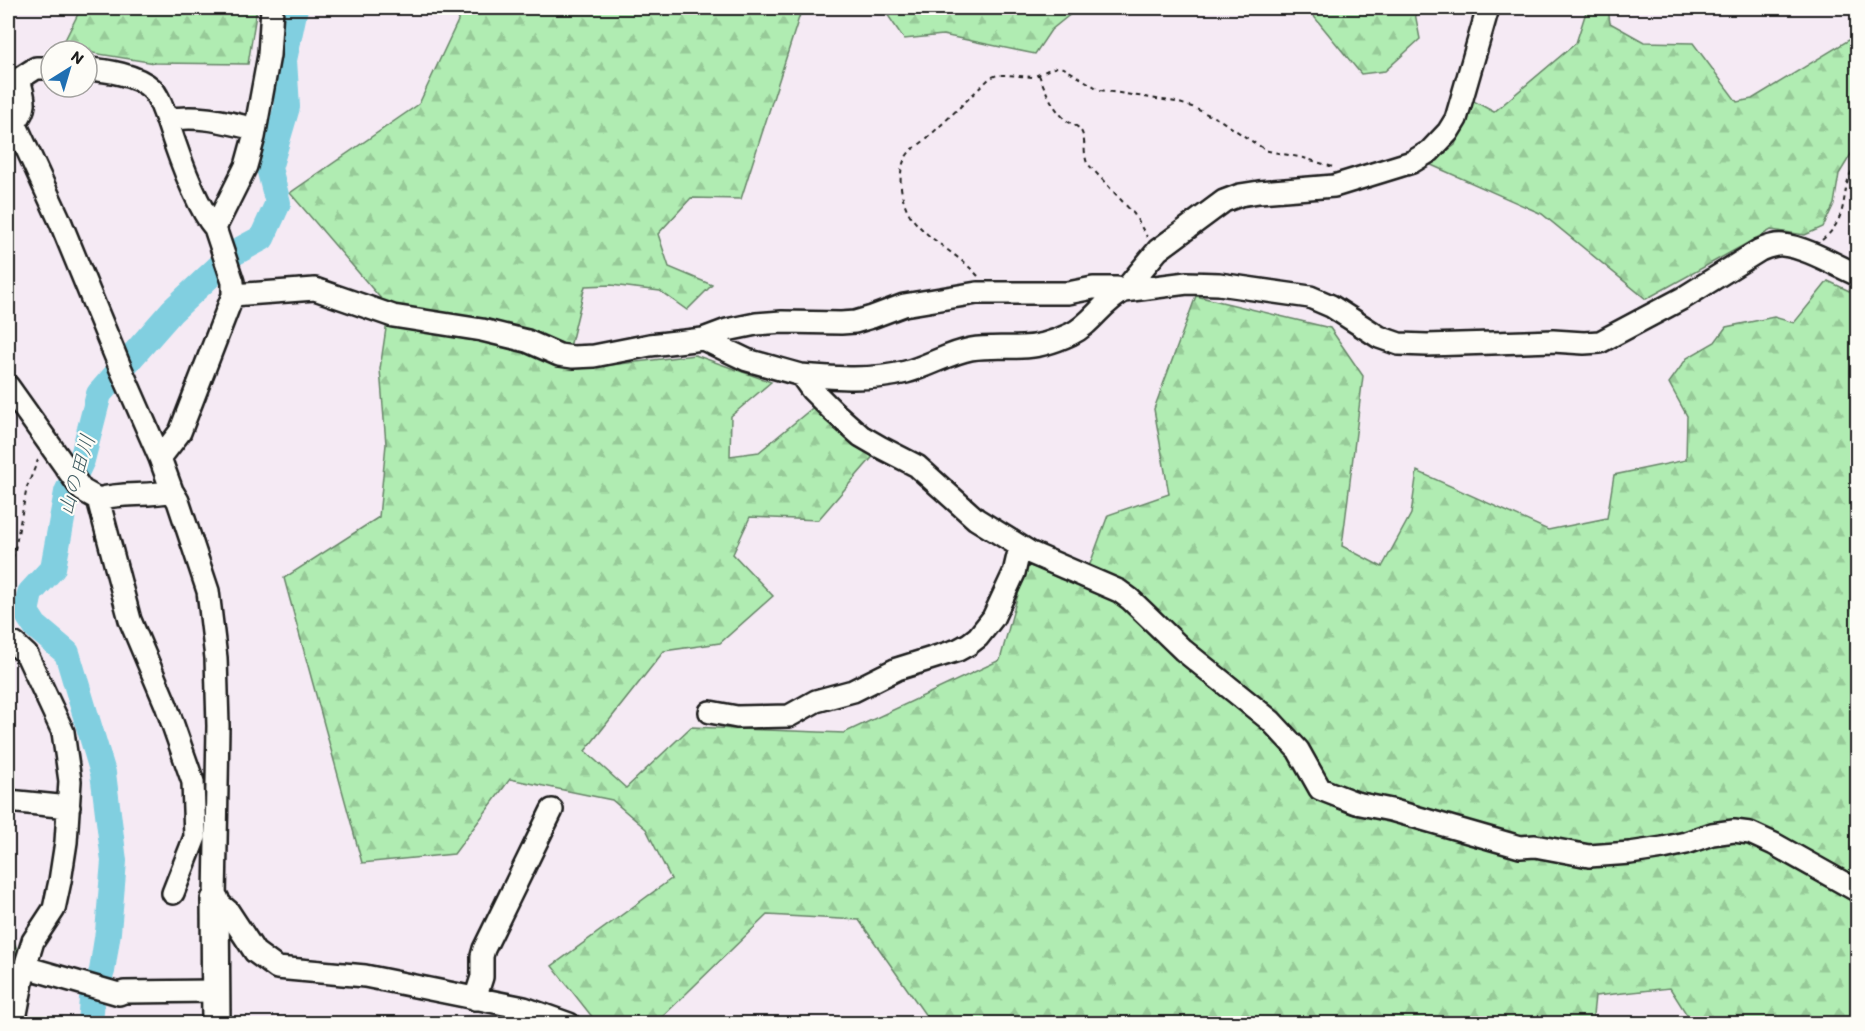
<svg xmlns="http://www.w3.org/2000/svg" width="1865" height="1031" font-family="Itim,'Klee One',sans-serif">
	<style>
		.forest { fill: url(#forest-firs); stroke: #668467; stroke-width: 1.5 }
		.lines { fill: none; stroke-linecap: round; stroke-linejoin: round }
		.river { stroke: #81cfe0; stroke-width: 26 }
		.minor-casing { stroke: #1c1c1c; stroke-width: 26 }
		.major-casing { stroke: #1c1c1c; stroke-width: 32 }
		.path { stroke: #1c1c1c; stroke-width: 2; stroke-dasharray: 4.5 4.5; stroke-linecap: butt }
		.minor { stroke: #fdfcf7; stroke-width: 21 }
		.major { stroke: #fdfcf7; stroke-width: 27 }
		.labels { text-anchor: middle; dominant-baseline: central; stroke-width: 4.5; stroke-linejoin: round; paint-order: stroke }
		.water-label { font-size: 21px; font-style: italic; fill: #3f5b61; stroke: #fdfcf7 }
	</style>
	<defs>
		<pattern id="forest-firs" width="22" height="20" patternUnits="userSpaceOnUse" patternTransform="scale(1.5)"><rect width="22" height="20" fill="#b0ecb2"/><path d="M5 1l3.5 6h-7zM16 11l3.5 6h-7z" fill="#97ca98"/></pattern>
	</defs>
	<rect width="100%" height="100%" fill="#f5eaf4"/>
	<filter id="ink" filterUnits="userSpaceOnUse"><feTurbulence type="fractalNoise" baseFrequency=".0167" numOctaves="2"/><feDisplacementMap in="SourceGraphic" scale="12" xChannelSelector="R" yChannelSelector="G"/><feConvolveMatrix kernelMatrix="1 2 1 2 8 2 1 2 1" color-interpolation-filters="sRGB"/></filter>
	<g filter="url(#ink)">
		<path class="forest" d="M 81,8 L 257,8 L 248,64 L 155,63 L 61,48 Z
			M 464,8 L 802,8 L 741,199 L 691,198 L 658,234 L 669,267 L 712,285 L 687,310 L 660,291 L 611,285 L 585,286 L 570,347 L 578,369 L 695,355 L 771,382 L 731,416 L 730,456 L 759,452 L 816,405 L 876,453 L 818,520 L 750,517 L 733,554 L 773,596 L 720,643 L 664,651 L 585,751 L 626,788 L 691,727 L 844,733 L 1000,660 L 1026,565 L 1066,577 L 1090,564 L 1108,515 L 1169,494 L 1154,409 L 1196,296 L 1330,328 L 1363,376 L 1342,546 L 1382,567 L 1411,514 L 1417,471 L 1548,530 L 1607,518 L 1614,475 L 1686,460 L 1687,416 L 1669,383 L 1687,358 L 1715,342 L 1726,327 L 1774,317 L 1794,323 L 1828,281 L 1858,295 L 1857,1023 L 1692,1023 L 1670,988 L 1595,996 L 1592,1024 L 931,1023 L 859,920 L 767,915 L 656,1023 L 597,1023 L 552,966 L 671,879 L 646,829 L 612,800 L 510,779 L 454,854 L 362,863 L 284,578 L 379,517 L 386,444 L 380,369 L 389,308 L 290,193 L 419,104 Z
			M 883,8 L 1078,8 L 1051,30 L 1035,54 L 943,35 L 904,39 Z
			M 1307,8 L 1414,8 L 1420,39 L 1385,71 L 1361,74 Z
			M 1586,8 L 1608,8 L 1610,23 L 1644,42 L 1693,43 L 1737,102 L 1752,99 L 1857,35 L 1857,147 L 1853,151 L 1839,174 L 1834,204 L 1823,227 L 1805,235 L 1771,230 L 1646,299 L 1542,214 L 1429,164 L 1455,145 L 1470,99 L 1494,112 L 1576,43 L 1587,9 Z
			M 8,929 L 20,956 L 8,1022 L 8,928 Z"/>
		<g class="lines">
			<path class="river" d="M 90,1024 L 92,999 L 102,971 L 108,932 L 114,861 L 103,773 L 67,653 L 35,626 L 26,612 L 30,593 L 53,568 L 67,492 L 82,460 L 99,394 L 172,311 L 234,253 L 262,238 L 278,203 L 269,168 L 287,107 L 284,60 L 295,8"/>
			<g class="minor-casing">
				<path id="minor" d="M 87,69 C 106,70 138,75 152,89 C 159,96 163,110 167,120 C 197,114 226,122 255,129
					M 8,103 L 15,123 L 60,221 L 120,367 L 160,458 L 172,491 L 178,501 L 208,591 L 216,658 L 218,726 L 215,900 L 228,911 L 255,952 L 277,968 L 365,976 L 524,1008 L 569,1024
					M 167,120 C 176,148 196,206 215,228
					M 15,123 C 29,106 24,99 19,79 L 36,68 L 51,68
					M 233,295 L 315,289 L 393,316 L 482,330 L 527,341 L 559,355 L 573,357 L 594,356 L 650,345 L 703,339 L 727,330 L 756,324 L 782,322 L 841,323 L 855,322 L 872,317 L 904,305 L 977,293 L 1068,293 L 1093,288 L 1117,288 L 1124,291 L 1158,250 L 1224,201 L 1240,195 L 1259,192 L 1334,186 L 1412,162 L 1430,151 L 1448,132 L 1456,119 L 1488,8
					M 703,339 L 747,360 L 801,375 L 811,389 L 833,411 L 861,436 L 880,447 L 917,466 L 976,519 L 1031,553 L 1119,591 L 1130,599 L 1183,650 L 1271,721 L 1298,750 L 1320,789 L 1356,803 L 1391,810 L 1520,847 L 1535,846 L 1589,856 L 1630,853 L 1663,848 L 1686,843 L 1712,834 L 1734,831 L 1750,833 L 1774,844 L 1858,891
					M 801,375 C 836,378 871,381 906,372 C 929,366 949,353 971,349 C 989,346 1005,348 1022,347 C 1038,347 1056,341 1071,334 C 1092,324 1103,301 1124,291 L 1187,283 L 1219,284 L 1310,297 L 1331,306 L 1379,337 L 1399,344 L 1427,345 L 1553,341 L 1584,343 L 1600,342 L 1683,298 L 1760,250 C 1768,247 1775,244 1783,245 C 1805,247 1837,266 1858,275
					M 8,386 L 82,490 L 98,499 C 123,492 148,497 172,491
					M 160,458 L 180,432 L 233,295 L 233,282 L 215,228 L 246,166 L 254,137 L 269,55 L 272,8
					M 98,499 L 130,620 L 166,705 L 193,782 L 195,837 L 173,893
					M 8,643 L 15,644 L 27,655 L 63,732 L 70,781 L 66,842 L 60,881 L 54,909 L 33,941 L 25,967 L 119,994 L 124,992 L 216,991
					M 710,712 L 737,717 L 789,716 L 816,701 L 853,691 L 897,669 L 958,650 L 969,644 L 978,637 L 993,618 L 1014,573 L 1020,547
					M 8,801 L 69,807
					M 475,999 L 482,977 L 482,956 L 484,949 L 552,810
					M 14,1024 L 25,967"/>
			</g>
			<g class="major-casing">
				<path id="major" d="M 215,900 L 216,1024"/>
			</g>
			<path class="path" d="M 1039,75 C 1045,90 1053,109 1066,120 C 1070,124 1078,125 1081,131 C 1086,138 1083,153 1087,163 L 1134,214 L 1147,237
				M 1822,240 C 1854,215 1837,184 1858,163
				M 978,276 C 960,255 929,241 912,218 C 901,203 896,174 906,157 C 910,149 920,145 926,139 C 948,119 969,98 990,78 L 997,75 L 1007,75 L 1033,77 L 1048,70 L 1057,67 L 1064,68 L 1100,90 L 1176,102 L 1192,107 L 1220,120 L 1256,144 L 1268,151 L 1304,158 L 1333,167
				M 8,576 L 15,549 L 27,487 L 38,460
				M 8,614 L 14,627"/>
			<use href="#minor" class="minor"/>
			<use href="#major" class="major"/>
		</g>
	</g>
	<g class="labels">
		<g class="water-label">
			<text transform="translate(76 475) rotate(-73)">山の田川</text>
		</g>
	</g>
	<rect width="1865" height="1031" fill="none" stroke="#fdfcf7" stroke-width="30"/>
	<rect x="15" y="15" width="1835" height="1001" fill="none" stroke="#1c1c1c" stroke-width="2" filter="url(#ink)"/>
	<g transform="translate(69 69) rotate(37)"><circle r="28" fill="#fdfcf7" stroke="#a3a29f" stroke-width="1.5"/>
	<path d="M0-4.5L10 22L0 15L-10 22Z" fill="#1f6fb2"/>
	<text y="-9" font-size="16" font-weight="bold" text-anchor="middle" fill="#1c1c1c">N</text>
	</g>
</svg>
